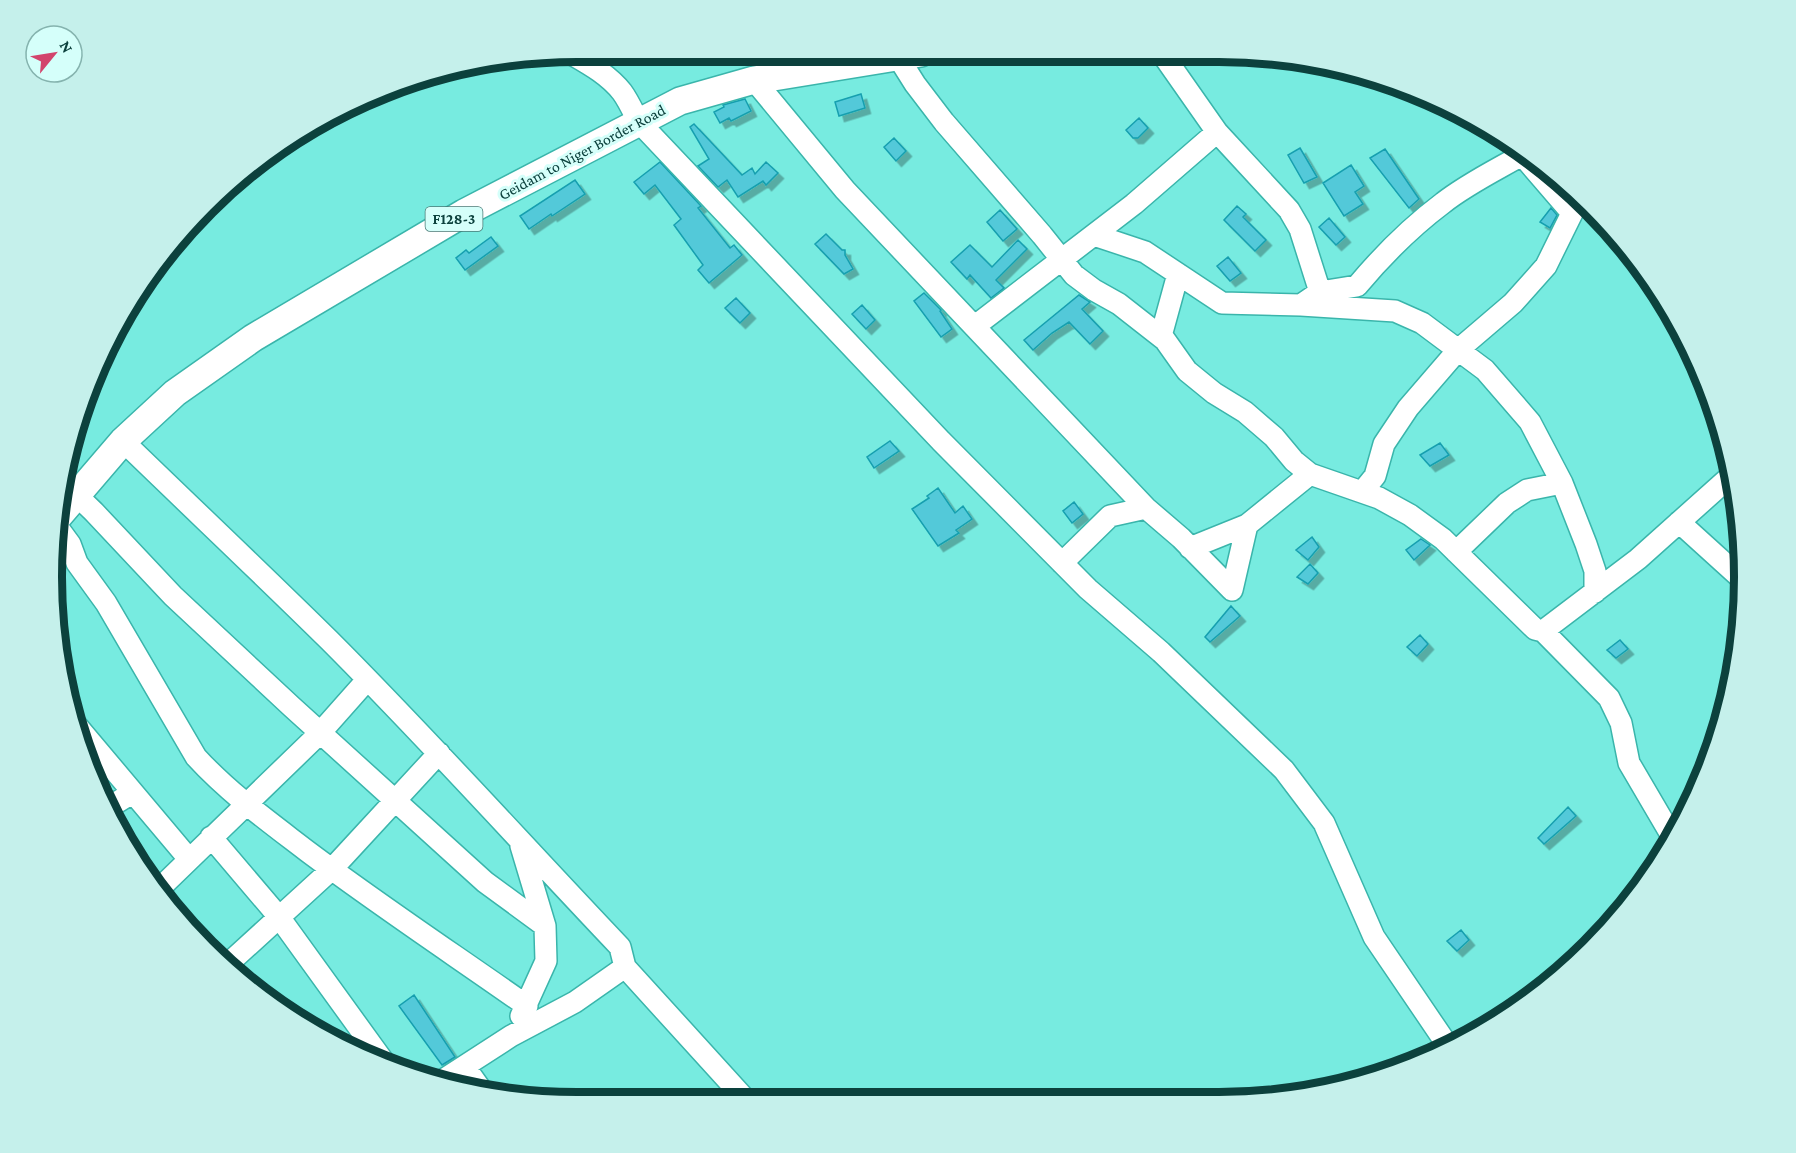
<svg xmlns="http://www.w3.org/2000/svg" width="1796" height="1153" font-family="'Crimson Pro',serif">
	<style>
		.building { fill: #53c9d9; stroke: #169faf; stroke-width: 1.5; filter: url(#shadow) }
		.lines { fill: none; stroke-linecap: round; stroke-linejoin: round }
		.minor-casing { stroke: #3ab5ab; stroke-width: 24 }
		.major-casing { stroke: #3ab5ab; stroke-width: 30 }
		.minor { stroke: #fff; stroke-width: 21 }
		.major { stroke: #fff; stroke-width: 27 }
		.labels { text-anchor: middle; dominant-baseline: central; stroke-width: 6; stroke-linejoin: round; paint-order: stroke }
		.shield { fill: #d5fffa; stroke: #487a76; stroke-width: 1.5 }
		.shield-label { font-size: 15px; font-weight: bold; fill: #0c413d }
		.street-label { font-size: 16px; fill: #0c413d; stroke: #d5fffa }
		.rim { fill: none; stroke: #0c413d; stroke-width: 8 }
	</style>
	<defs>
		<filter id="shadow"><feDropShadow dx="5.5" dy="5.5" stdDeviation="0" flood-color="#0004"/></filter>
	</defs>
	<rect width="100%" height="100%" fill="#77ebe0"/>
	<path class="building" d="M 861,94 L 865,108 L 839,116 L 835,102 Z
		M 745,99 L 751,111 L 731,121 L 729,118 L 720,123 L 714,112 L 724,107 L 723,105 Z
		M 1139,118 L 1148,128 L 1138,138 L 1133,138 L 1126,130 Z
		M 694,124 L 742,175 L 752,168 L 755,174 L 766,162 L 778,173 L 766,185 L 763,181 L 738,197 L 727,180 L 718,187 L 698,166 L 709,159 L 690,127 Z
		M 894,138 L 906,151 L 896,161 L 884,147 Z
		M 1300,148 L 1317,177 L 1304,183 L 1288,155 Z
		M 1385,149 L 1419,199 L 1409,208 L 1370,158 Z
		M 660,162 L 701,206 L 698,208 L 730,248 L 734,245 L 742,255 L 709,283 L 698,270 L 703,265 L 674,225 L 681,219 L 655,185 L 644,194 L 634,182 Z
		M 1351,165 L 1364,186 L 1355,192 L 1363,204 L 1344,216 L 1323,183 Z
		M 575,180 L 585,194 L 552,216 L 551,214 L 529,229 L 520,216 Z
		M 1237,206 L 1246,214 L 1243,217 L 1266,240 L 1255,251 L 1224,220 Z
		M 1551,208 L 1557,215 L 1550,228 L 1540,222 Z
		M 1000,210 L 1017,229 L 1003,241 L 987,222 Z
		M 1329,218 L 1345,237 L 1336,245 L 1319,227 Z
		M 826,234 L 842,250 L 845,250 L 845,255 L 853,269 L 844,274 L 815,244 Z
		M 491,237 L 498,246 L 465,270 L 456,258 L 466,250 L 469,253 Z
		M 1018,240 L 1027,249 L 996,280 L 1004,288 L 991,298 L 970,275 L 967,279 L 951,262 L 970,245 L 992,267 Z
		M 1228,257 L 1241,273 L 1230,281 L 1217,266 Z
		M 924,293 L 941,310 L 940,311 L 952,329 L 941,337 L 914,301 Z
		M 1079,295 L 1090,302 L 1082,309 L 1103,331 L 1090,344 L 1069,322 L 1052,333 L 1033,350 L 1024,340 Z
		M 736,298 L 750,313 L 740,323 L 725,308 Z
		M 862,305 L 875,320 L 866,329 L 852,314 Z
		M 890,441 L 899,451 L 874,468 L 867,457 Z
		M 1440,443 L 1449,455 L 1430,466 L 1420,455 Z
		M 938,488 L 955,513 L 963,506 L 972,519 L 956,530 L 959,533 L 938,546 L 912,509 L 929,498 L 927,496 Z
		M 1074,502 L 1083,514 L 1072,523 L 1063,511 Z
		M 1312,537 L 1319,547 L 1308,560 L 1296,550 Z
		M 1421,539 L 1430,545 L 1414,560 L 1406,550 Z
		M 1310,564 L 1318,573 L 1308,584 L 1297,577 Z
		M 1231,606 L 1240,616 L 1210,642 L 1205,637 Z
		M 1420,635 L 1428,644 L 1417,656 L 1407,647 Z
		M 1620,640 L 1628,649 L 1616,658 L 1607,650 Z
		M 1568,807 L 1576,816 L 1544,844 L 1538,838 Z
		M 1461,930 L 1469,940 L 1457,951 L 1447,941 Z
		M 414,995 L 455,1057 L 442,1065 L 399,1006 Z"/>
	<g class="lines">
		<g class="minor-casing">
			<path id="minor" d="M 568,52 C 587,63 608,74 622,92 C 628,100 633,111 638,121 L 941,441 L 1088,589 L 1161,652 L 1284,770 L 1324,823 L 1374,937 L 1448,1046
				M 1163,55 L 1217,132 L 1289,210 L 1300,229 L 1320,292
				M 898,57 L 915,84 L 944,122 L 1042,235 L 1074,275 L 1094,290 L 1119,304 L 1165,340 L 1187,371 L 1214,393 L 1245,412 L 1274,437 L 1294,461 L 1310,474 L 1379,498 L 1410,515 L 1443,539 L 1535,629 L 1543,631 L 1609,698 L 1621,723 L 1629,763 L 1673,838
				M 591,65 L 603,51
				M 787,74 L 788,52
				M 754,80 L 845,190 L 1146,508 L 1181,538 L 1232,590
				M 1522,155 L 1571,212
				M 1094,235 L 1145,252 L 1222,303 L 1301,305 L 1320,292 L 1357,286 C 1383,255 1411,227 1443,203 C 1467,184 1496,170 1522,155 L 1520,148
				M 1301,305 L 1395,311 L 1422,323 L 1485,370 L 1530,422 L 1562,483 L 1586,544 L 1595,571 L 1595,592
				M 975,326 L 1134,204 L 1217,132
				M 1161,336 L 1178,274
				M 123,441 C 191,507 261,573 329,640 C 429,740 523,845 620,947 L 625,967 L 745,1099
				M 64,483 L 94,512 L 173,596 L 292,707 L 485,882 L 545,926
				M 1362,492 L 1375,476 L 1384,444 L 1408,408 L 1458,350 L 1513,303 L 1546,266 L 1580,197
				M 1679,522 L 1743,580
				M 56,525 L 70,544 L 77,563 L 106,603 L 196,757 C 229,793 268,821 307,851 C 379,905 453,954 527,1006
				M 1190,548 L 1247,525 L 1310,474
				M 1456,552 L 1507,503 L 1527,490 L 1562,483
				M 1062,563 L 1110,516 L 1146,508
				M 1232,590 L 1247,525
				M 1543,631 L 1638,559 L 1733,474
				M 72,720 L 189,859
				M 111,806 L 132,793
				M 211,837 L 279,917 L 386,1065
				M 159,889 L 320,733 L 367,680
				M 229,963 L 332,869 L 439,753
				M 521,1016 L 546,961 L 545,926 L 521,846
				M 465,1067 L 482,1091
				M 443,1080 L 511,1036 L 575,1002 L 625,967"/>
		</g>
		<g class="major-casing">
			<path id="major" d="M 57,518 L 123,441 L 175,393 L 253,338 L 464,213 L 680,101 L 754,80 L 921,53"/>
		</g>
		<use href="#minor" class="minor"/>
		<use href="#major" class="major"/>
	</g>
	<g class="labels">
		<rect class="shield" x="425.5" y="207" width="57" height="24" rx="4.5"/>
		<g class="shield-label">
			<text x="454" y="219">F128-3</text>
		</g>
		<g class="street-label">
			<text transform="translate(582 152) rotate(-28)">Geidam to Niger Border Road</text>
		</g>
	</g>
	<path d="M0 0H1796V1153H0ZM577 62H1219A515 515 0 0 1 1734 577V577A515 515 0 0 1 1219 1092H577A515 515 0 0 1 62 577V577A515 515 0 0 1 577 62Z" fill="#c5f0eb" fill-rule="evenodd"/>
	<path class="rim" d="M577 62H1219A515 515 0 0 1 1734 577V577A515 515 0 0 1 1219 1092H577A515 515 0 0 1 62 577V577A515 515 0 0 1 577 62Z"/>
	<g transform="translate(54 54) rotate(60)"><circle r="28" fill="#d5fffa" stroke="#85b3ae" stroke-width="1.5"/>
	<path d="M0-4.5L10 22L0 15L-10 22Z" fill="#d2446c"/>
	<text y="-9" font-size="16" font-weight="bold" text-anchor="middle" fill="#0c413d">N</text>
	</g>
</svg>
